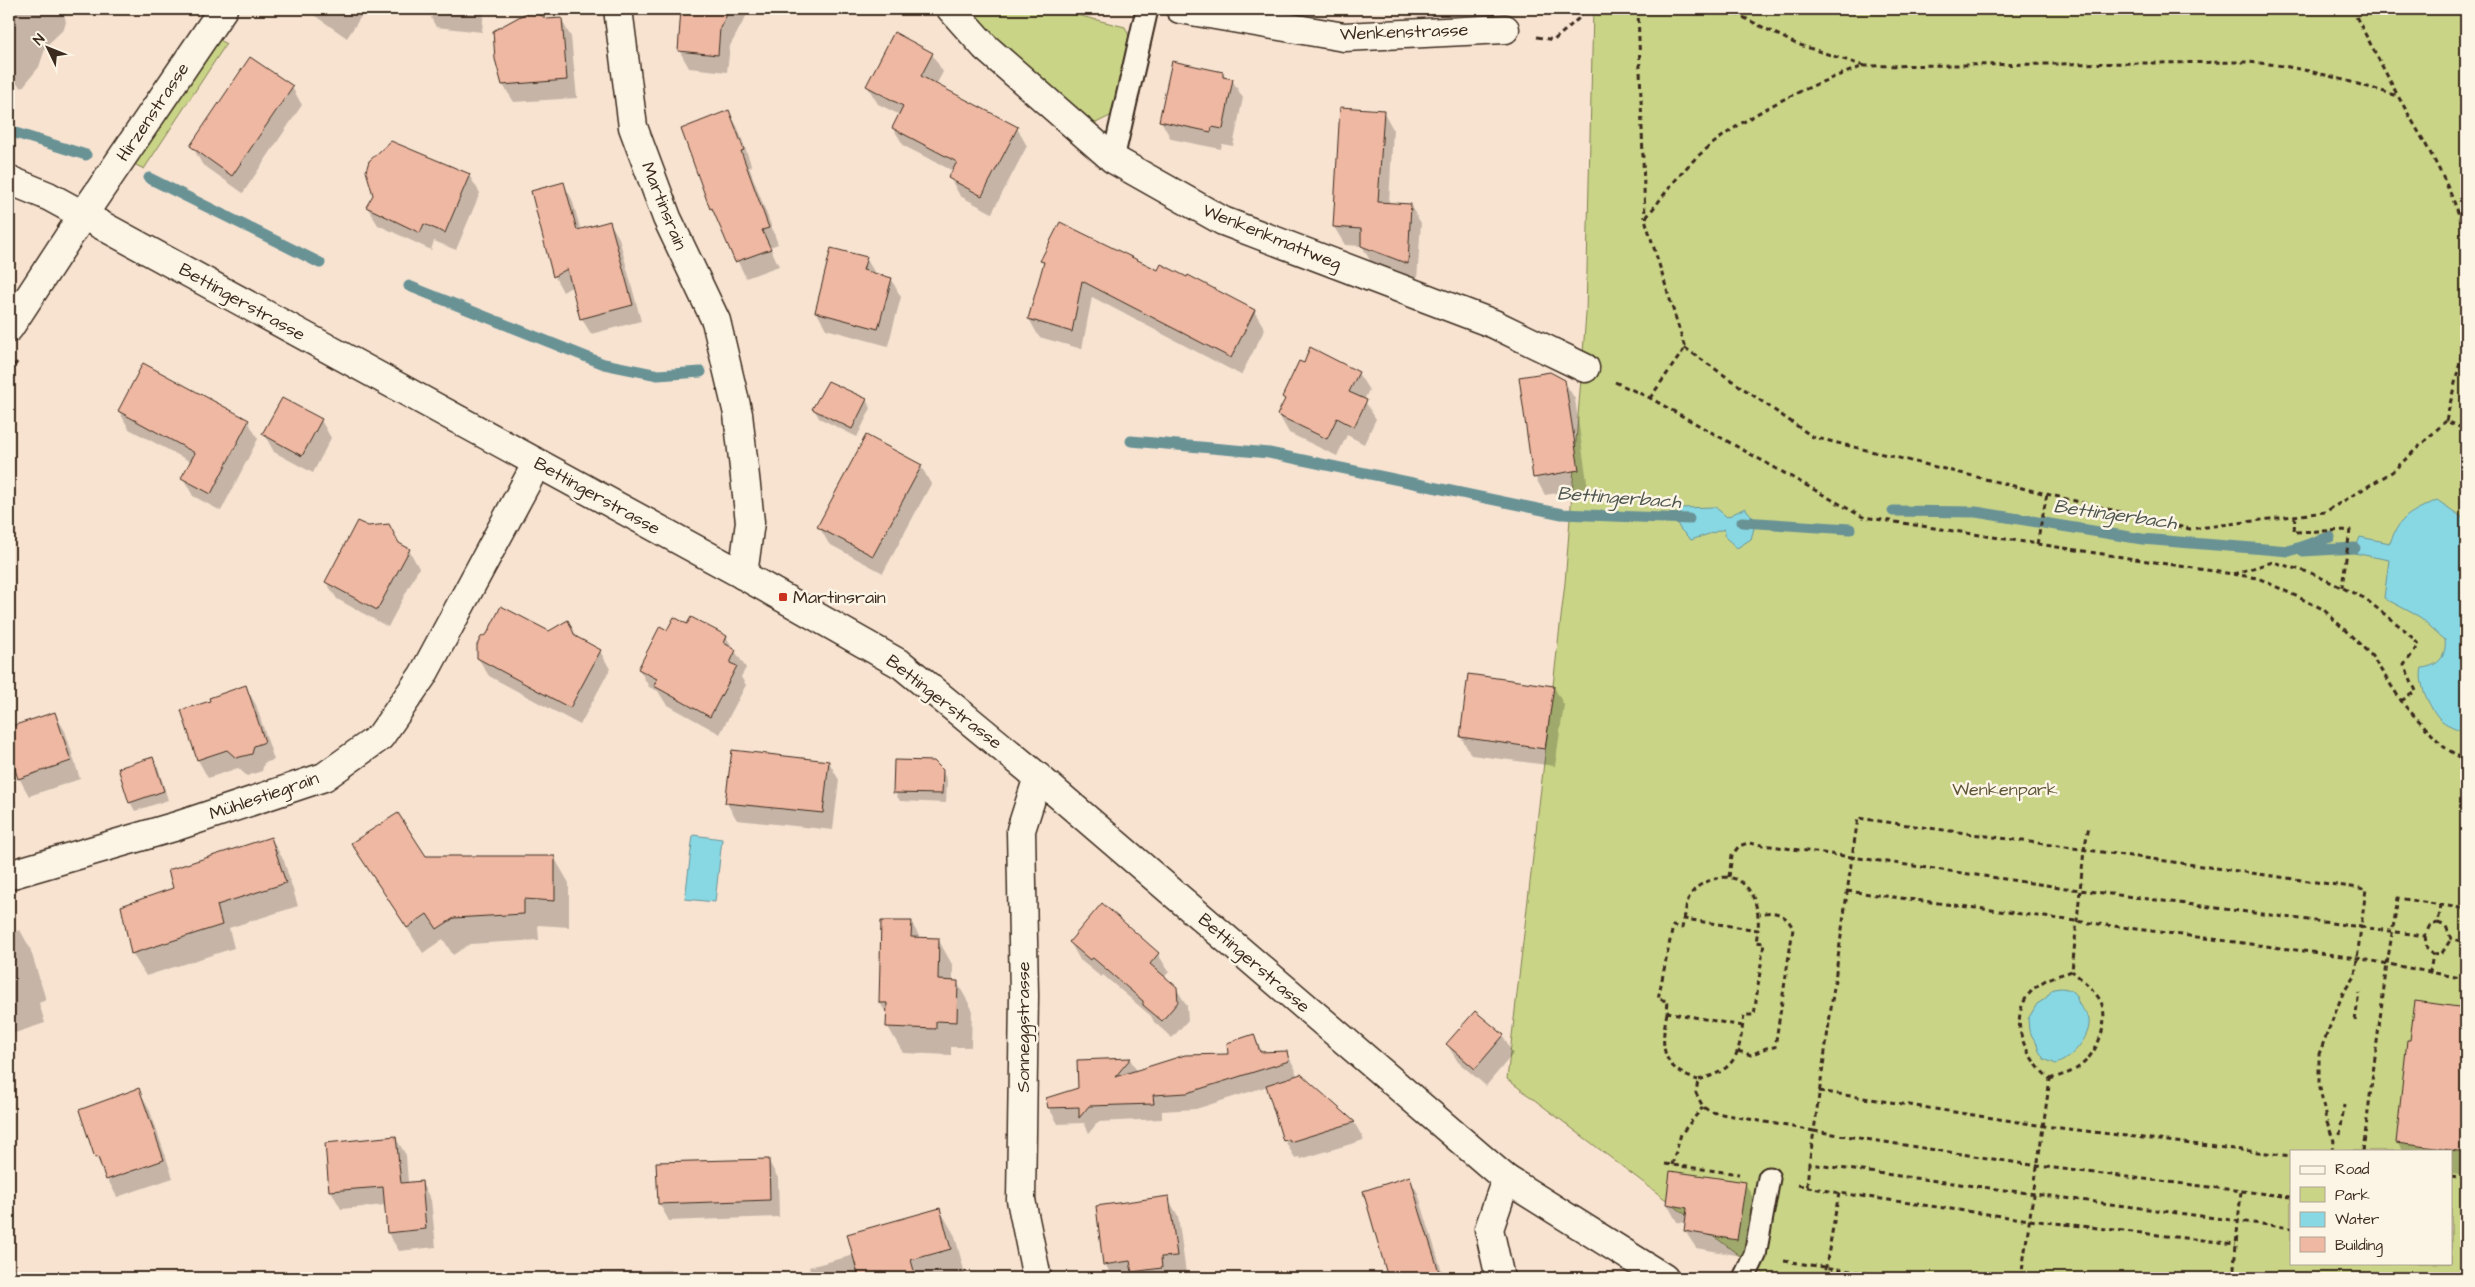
<svg xmlns="http://www.w3.org/2000/svg" width="2475" height="1287" font-family="'Architects Daughter',sans-serif">
	<style>
		.green { fill: #c9d487; stroke: #827f52; fill-rule: evenodd }
		.water { fill: #88d8e4; stroke: #699295 }
		.shadow { fill: #0003 }
		.lines { fill: none; stroke-linecap: round; stroke-linejoin: round }
		.stream { stroke: #699295; stroke-width: 11 }
		.building { fill: #eeb8a2; stroke: #3b2a1e }
		.lane-casing { stroke: #3b2a1e; stroke-width: 25 }
		.street-casing { stroke: #3b2a1e; stroke-width: 31 }
		.secondary-casing { stroke: #3b2a1e; stroke-width: 31 }
		.path { stroke: #3b2a1e; stroke-width: 3; stroke-dasharray: 5 4; stroke-linecap: butt }
		.lane { stroke: #fcf5e5; stroke-width: 21 }
		.street { stroke: #fcf5e5; stroke-width: 28 }
		.secondary { stroke: #fcf5e5; stroke-width: 28 }
		.poi-dot { fill: #c8321e; stroke: #fcf5e5; stroke-width: 2 }
		.labels { text-anchor: middle; dominant-baseline: central; stroke-width: 5; stroke-linejoin: round; paint-order: stroke }
		.street-label { font-size: 18px; fill: #3b2a1e; stroke: #fcf5e5 }
		.poi-label { font-size: 18px; fill: #3b2a1e; stroke: #fcf5e5; text-anchor: start }
		.park-label { font-size: 18px; fill: #5e5438; stroke: #fcf5e5 }
		.water-label { font-size: 19px; font-style: italic; fill: #4e5650; stroke: #fcf5e5 }
	</style>
	<rect width="100%" height="100%" fill="#f8e3d1"/>
	<filter id="ink" filterUnits="userSpaceOnUse"><feTurbulence type="fractalNoise" baseFrequency=".02" numOctaves="2"/><feDisplacementMap in="SourceGraphic" scale="10" xChannelSelector="R" yChannelSelector="G"/><feConvolveMatrix kernelMatrix="1 2 1 2 8 2 1 2 1" color-interpolation-filters="sRGB"/></filter>
	<g filter="url(#ink)">
		<path class="green" d="M 961,9 L 1053,9 L 1125,27 L 1131,40 L 1112,115 L 1096,123 L 1087,122 Z
			M 1593,9 L 2466,9 L 2466,1278 L 1769,1278 L 1507,1079 L 1565,583 L 1586,314 ZM 2291,1151 L 2451,1151 L 2451,1263 L 2291,1263 Z
			M 216,37 L 226,44 L 144,169 L 132,163 Z
			M 1555,1271 L 1577,1278 L 1548,1278 Z"/>
		<path class="water" d="M 2437,500 L 2466,520 L 2466,732 C 2458,729 2445,725 2439,718 C 2428,705 2418,683 2422,668 C 2438,666 2447,657 2445,640 L 2420,617 L 2384,598 L 2389,560 L 2354,553 L 2360,537 L 2390,543 C 2401,514 2411,513 2437,500 Z
			M 1715,507 L 1727,517 L 1745,508 L 1756,521 L 1751,539 L 1737,548 L 1726,538 L 1724,529 L 1691,540 L 1680,529 L 1675,519 L 1680,508 Z
			M 693,835 L 722,839 L 715,902 L 685,899 Z
			M 2061,988 C 2073,989 2075,993 2079,1004 C 2082,1010 2088,1013 2089,1020 C 2091,1037 2071,1059 2056,1064 L 2044,1059 L 2039,1051 L 2037,1044 L 2029,1031 L 2028,1019 L 2037,1004 L 2045,999 L 2053,989 Z"/>
		<path class="shadow" d="M 9,9 L 63,9 L 66,22 L 64,29 L 46,46 L 39,67 L 22,88 L 9,77 Z
			M 305,9 L 366,9 L 347,38 Z
			M 436,9 L 484,9 L 482,32 L 436,27 L 431,18 Z
			M 683,9 L 750,9 L 730,46 L 727,72 L 689,68 L 679,50 Z
			M 561,19 L 571,37 L 577,98 L 514,102 L 503,85 Z
			M 895,34 L 932,54 L 943,72 L 936,85 L 1017,128 L 1027,146 L 992,213 L 960,196 L 950,178 L 953,171 L 904,146 L 893,128 L 900,115 L 878,104 L 867,86 Z
			M 1223,73 L 1226,79 L 1232,80 L 1243,98 L 1233,146 L 1222,144 L 1221,149 L 1171,139 L 1161,121 Z
			M 292,87 L 302,105 L 243,193 L 202,164 L 192,146 Z
			M 1341,109 L 1383,111 L 1393,129 L 1389,204 L 1410,205 L 1421,223 L 1417,281 L 1372,264 L 1362,246 L 1345,245 L 1334,227 Z
			M 729,112 L 738,128 L 752,167 L 749,167 L 778,244 L 770,247 L 779,266 L 746,278 L 711,208 Z
			M 469,175 L 480,193 L 456,250 L 434,241 L 431,250 L 378,225 L 367,207 Z
			M 563,183 L 572,199 L 581,231 L 610,223 L 619,238 L 641,321 L 591,334 L 582,319 L 573,286 L 563,292 L 555,277 L 532,192 Z
			M 866,258 L 876,275 L 891,279 L 901,297 L 888,346 L 826,329 L 816,311 Z
			M 1042,261 L 1158,272 L 1254,311 L 1265,329 L 1241,375 L 1092,297 L 1082,349 L 1039,337 L 1029,319 L 1044,265 Z
			M 1358,373 L 1369,390 L 1364,400 L 1376,419 L 1364,444 L 1347,435 L 1337,456 L 1289,433 L 1279,415 L 1285,401 L 1283,397 Z
			M 1564,381 L 1575,399 L 1588,488 L 1545,495 L 1535,477 Z
			M 866,400 L 871,408 L 857,437 L 819,418 L 814,409 Z
			M 119,411 L 248,421 L 258,439 L 221,511 L 193,496 L 183,478 L 191,462 L 129,429 Z
			M 321,420 L 331,438 L 313,473 L 274,452 L 264,434 Z
			M 921,466 L 931,484 L 883,573 L 829,544 L 819,527 Z
			M 399,544 L 409,550 L 419,568 L 388,627 L 337,599 L 326,582 Z
			M 568,622 L 578,639 L 600,651 L 610,669 L 580,725 L 489,676 L 478,658 L 549,633 Z
			M 688,625 L 726,637 L 746,668 L 741,677 L 746,685 L 720,734 L 666,704 L 658,691 L 649,687 L 639,669 L 668,631 Z
			M 246,687 L 256,705 L 274,760 L 264,763 L 262,771 L 247,776 L 238,768 L 208,778 L 198,760 L 182,711 L 212,702 Z
			M 1554,687 L 1564,705 L 1555,766 L 1471,755 L 1461,737 Z
			M 55,714 L 65,731 L 80,779 L 29,796 L 19,778 L 9,746 L 9,728 Z
			M 153,759 L 158,767 L 168,800 L 135,811 L 130,802 Z
			M 829,762 L 839,780 L 833,830 L 737,820 L 726,802 Z
			M 942,771 L 947,780 L 946,803 L 900,801 L 895,793 Z
			M 271,838 L 284,861 L 298,906 L 229,928 L 234,948 L 146,976 L 132,953 L 175,889 Z
			M 353,843 L 425,857 L 554,857 L 569,883 L 569,927 L 538,925 L 539,940 L 470,944 L 453,955 L 443,939 L 423,953 Z
			M 911,922 L 921,939 L 938,939 L 953,966 L 953,982 L 957,982 L 972,1009 L 971,1047 L 951,1047 L 951,1055 L 903,1053 L 888,1027 L 888,1016 L 880,1003 Z
			M 20,930 L 30,948 L 46,1000 L 39,1003 L 45,1023 L 9,1035 L 9,934 Z
			M 1070,942 L 1158,954 L 1169,972 L 1164,977 L 1176,988 L 1187,1006 L 1188,1020 L 1172,1038 L 1154,1022 L 1151,1016 L 1103,975 L 1101,977 L 1080,960 Z
			M 2416,1002 L 2466,1009 L 2466,1176 L 2451,1174 L 2451,1151 L 2402,1151 L 2397,1142 Z
			M 1254,1036 L 1263,1053 L 1286,1052 L 1295,1068 L 1297,1077 L 1301,1076 L 1354,1122 L 1364,1140 L 1301,1159 L 1299,1157 L 1295,1158 L 1285,1141 L 1268,1086 L 1196,1109 L 1162,1111 L 1162,1119 L 1098,1122 L 1089,1133 L 1084,1123 L 1058,1124 L 1049,1108 L 1130,1059 L 1137,1071 L 1230,1055 Z
			M 1503,1036 L 1513,1054 L 1486,1086 L 1458,1062 L 1447,1044 Z
			M 138,1090 L 149,1108 L 173,1178 L 117,1197 L 96,1157 Z
			M 395,1137 L 406,1155 L 408,1183 L 421,1182 L 431,1200 L 436,1247 L 399,1251 L 388,1233 L 386,1205 L 341,1209 L 331,1191 Z
			M 768,1160 L 778,1178 L 779,1217 L 669,1221 L 659,1203 Z
			M 1409,1178 L 1418,1193 L 1444,1278 L 1389,1278 L 1365,1192 Z
			M 1745,1183 L 1755,1201 L 1747,1257 L 1696,1248 L 1685,1231 L 1686,1223 L 1677,1222 L 1667,1204 Z
			M 1168,1198 L 1178,1216 L 1186,1273 L 1170,1275 L 1171,1278 L 1113,1278 L 1105,1264 Z
			M 940,1210 L 955,1236 L 966,1278 L 812,1278 L 809,1267 L 854,1255 Z
			M 671,1270 L 676,1278 L 599,1278 L 599,1272 Z"/>
		<g class="lines">
			<path class="stream" d="M 9,131 L 86,155
				M 149,178 L 320,263
				M 409,286 L 604,364 L 658,375 L 701,372
				M 1131,441 L 1269,453 L 1562,514 L 1689,519
				M 1893,511 L 1976,512 L 2142,539 L 2289,551 L 2330,537
				M 1742,522 L 1850,529
				M 2303,551 L 2355,548"/>
		</g>
		<path class="building" d="M 681,9 L 730,9 L 720,28 L 718,55 L 678,51 Z
			M 537,12 L 546,19 L 562,18 L 567,80 L 502,85 L 495,59 L 493,31 L 526,13 Z
			M 894,32 L 933,53 L 921,76 L 1018,127 L 982,196 L 948,178 L 957,162 L 892,128 L 903,106 L 866,86 Z
			M 250,57 L 293,86 L 232,176 L 190,146 Z
			M 1172,61 L 1223,72 L 1223,77 L 1233,79 L 1223,129 L 1212,127 L 1211,132 L 1159,121 Z
			M 1340,107 L 1384,110 L 1378,202 L 1411,204 L 1408,264 L 1361,246 L 1361,229 L 1333,227 Z
			M 729,110 L 744,150 L 741,151 L 769,228 L 762,230 L 771,249 L 735,262 L 712,208 L 710,209 L 681,129 Z
			M 391,141 L 470,174 L 445,233 L 424,224 L 420,233 L 366,207 L 373,195 L 366,171 L 369,161 Z
			M 564,182 L 577,230 L 610,221 L 633,305 L 580,319 L 567,269 L 553,277 L 531,191 Z
			M 1060,222 L 1158,270 L 1161,264 L 1187,277 L 1188,275 L 1255,310 L 1231,358 L 1082,281 L 1072,332 L 1028,319 L 1044,262 L 1040,261 Z
			M 831,248 L 867,257 L 863,270 L 892,278 L 878,329 L 815,312 Z
			M 1310,347 L 1359,372 L 1349,392 L 1367,400 L 1354,427 L 1337,418 L 1327,439 L 1277,415 L 1285,399 L 1282,397 L 1299,361 L 1304,363 Z
			M 143,363 L 249,420 L 211,494 L 181,478 L 195,453 L 118,411 Z
			M 1550,372 L 1565,380 L 1579,470 L 1533,478 L 1519,377 Z
			M 828,381 L 867,399 L 852,429 L 812,409 Z
			M 282,398 L 322,419 L 302,456 L 262,434 Z
			M 866,435 L 922,465 L 873,556 L 817,527 Z
			M 357,521 L 368,526 L 389,524 L 399,543 L 410,549 L 377,610 L 325,582 Z
			M 501,606 L 549,631 L 568,620 L 575,636 L 601,650 L 570,708 L 477,658 L 477,645 L 481,637 L 487,634 Z
			M 674,617 L 687,624 L 691,617 L 727,636 L 724,643 L 736,650 L 730,663 L 737,666 L 710,717 L 654,686 L 657,679 L 638,669 L 660,626 L 667,630 Z
			M 1468,674 L 1554,686 L 1545,749 L 1460,737 Z
			M 246,685 L 265,742 L 254,746 L 252,754 L 236,758 L 227,750 L 197,760 L 181,710 L 210,701 L 209,698 Z
			M 55,712 L 71,761 L 18,779 L 9,750 L 9,727 Z
			M 732,750 L 829,761 L 823,813 L 725,803 Z
			M 153,757 L 164,791 L 129,803 L 118,768 Z
			M 894,760 L 934,761 L 943,770 L 942,794 L 893,793 Z
			M 398,813 L 426,856 L 555,856 L 555,901 L 524,899 L 524,914 L 454,918 L 437,929 L 427,914 L 407,928 L 351,843 Z
			M 271,837 L 286,883 L 217,905 L 222,925 L 131,954 L 121,906 L 173,888 L 168,870 Z
			M 1102,903 L 1159,953 L 1150,964 L 1177,987 L 1178,1002 L 1162,1021 L 1143,1005 L 1143,1001 L 1093,958 L 1090,960 L 1069,942 Z
			M 881,921 L 912,921 L 911,937 L 939,938 L 938,980 L 958,981 L 957,1022 L 936,1021 L 936,1029 L 886,1027 L 887,1003 L 879,1003 Z
			M 2415,1001 L 2466,1008 L 2466,1152 L 2396,1143 L 2407,1040 L 2410,1040 Z
			M 1475,1011 L 1504,1035 L 1475,1069 L 1446,1044 Z
			M 1254,1034 L 1260,1052 L 1287,1051 L 1289,1061 L 1187,1093 L 1153,1095 L 1154,1104 L 1089,1106 L 1079,1118 L 1079,1107 L 1048,1108 L 1046,1098 L 1078,1088 L 1077,1060 L 1131,1058 L 1115,1077 L 1185,1055 L 1228,1054 L 1227,1043 Z
			M 1301,1074 L 1313,1085 L 1355,1122 L 1290,1142 L 1289,1139 L 1283,1141 L 1266,1085 Z
			M 139,1088 L 164,1160 L 106,1180 L 98,1157 L 95,1158 L 79,1110 Z
			M 396,1136 L 401,1183 L 422,1181 L 426,1229 L 387,1233 L 383,1187 L 329,1191 L 325,1143 Z
			M 769,1159 L 770,1200 L 658,1204 L 656,1162 Z
			M 1670,1171 L 1746,1182 L 1737,1240 L 1684,1231 L 1687,1208 L 1666,1204 Z
			M 1410,1176 L 1420,1212 L 1441,1278 L 1388,1278 L 1363,1191 Z
			M 1169,1196 L 1177,1256 L 1161,1257 L 1162,1268 L 1132,1272 L 1130,1261 L 1103,1265 L 1096,1206 Z
			M 940,1208 L 951,1249 L 911,1260 L 916,1278 L 859,1278 L 847,1234 Z"/>
		<g class="lines">
			<g class="lane-casing">
				<path id="lane" d="M 1113,159 L 1147,9
					M 1744,1278 L 1755,1255 L 1769,1178"/>
			</g>
			<g class="street-casing">
				<path id="street" d="M 618,9 L 633,127 L 667,218 L 716,321 L 738,414 L 750,522 L 743,575
					M 951,9 L 985,47 L 1113,159 L 1223,221 L 1494,324 L 1585,368
					M 1180,9 L 1344,37 L 1505,29
					M 9,328 L 83,215 L 223,9
					M 9,875 L 177,826 L 324,777 L 380,737 L 423,675 L 537,463
					M 1037,1278 L 1021,1200 L 1024,996 L 1021,830 L 1038,777
					M 1500,1278 L 1489,1229 L 1506,1179"/>
			</g>
			<g class="secondary-casing">
				<path id="secondary" d="M 9,180 L 48,196 L 743,575 L 902,665 L 1038,777 L 1506,1179 L 1664,1278"/>
			</g>
			<path class="path" d="M 1638,9 L 1645,218
				M 1727,9 L 1794,43 L 1864,66
				M 2352,9 L 2398,96
				M 1537,37 L 1554,40 L 1578,19 L 1584,9
				M 2466,337 L 2446,421 L 2466,430
				M 1685,348 L 1813,437 L 2190,529 L 2325,512 L 2392,472 L 2446,421
				M 9,373 L 17,362
				M 1615,382 L 1650,398 L 1863,517 L 2258,578 L 2323,609 L 2371,655 L 2404,705 L 2444,747 L 2466,761
				M 1650,398 L 1685,348 L 1645,219 C 1664,195 1682,169 1705,150 C 1752,111 1807,86 1864,66 L 2244,62 C 2297,64 2347,81 2398,96 C 2424,142 2453,187 2466,238
				M 2295,516 L 2294,532 L 2350,530 L 2342,587
				M 2037,544 L 2047,494
				M 2233,574 L 2273,562 L 2311,573 L 2364,598 L 2406,631 L 2419,645 L 2404,665 L 2416,691 L 2401,701
				M 1729,877 L 1732,855 L 1739,846 L 1748,843 L 1852,857 L 1858,818 L 2366,889 L 2361,927 L 2425,936 L 2430,925 L 2438,923 L 2441,905
				M 1847,891 L 2357,958 L 2466,979
				M 1684,919 C 1686,912 1686,902 1690,896 C 1694,888 1702,883 1711,880 C 1745,867 1761,901 1758,930
				M 2438,923 L 2446,926 L 2451,939 L 2466,942
				M 2425,936 L 2427,949 L 2433,954 L 2430,972
				M 2433,954 L 2442,953 L 2451,939
				M 2464,978 L 2466,964
				M 1667,1013 C 1660,1047 1661,1069 1698,1080
				M 2355,1021 L 2359,993
				M 1742,1026 L 1667,1012 L 1668,1001 L 1658,999 L 1673,926 L 1682,928 L 1684,919 L 1758,930 L 1756,942 L 1764,943 L 1754,1015 L 1744,1015 C 1739,1053 1739,1069 1698,1080 L 1696,1093 L 1703,1107 L 1711,1112 L 1814,1131 L 1809,1164 L 2291,1228
				M 1738,1051 L 1751,1055 L 1766,1048 L 1775,1047 L 1793,929 C 1787,914 1774,910 1760,914
				M 2050,1079 C 2059,1076 2071,1073 2079,1067 C 2097,1054 2110,1023 2101,1002 C 2095,990 2082,980 2072,971
				M 1819,1091 L 2044,1126 L 2291,1156
				M 2340,1135 L 2344,1105
				M 2363,1151 L 2387,964 L 2398,898 L 2466,909
				M 1665,1164 L 1739,1174
				M 1672,1165 L 1681,1134 L 1703,1107
				M 2451,1177 L 2466,1179
				M 1798,1185 L 1839,1193
				M 1807,1186 L 1809,1164
				M 2291,1197 L 2038,1166 L 1814,1131 L 1852,857 L 2080,890 L 2361,927 L 2355,975 L 2343,993 L 2319,1054 L 2319,1082 L 2326,1120 L 2334,1141 L 2332,1151
				M 1784,1261 L 1897,1278
				M 1824,1278 L 1839,1193 L 2029,1220 L 2236,1244
				M 2021,1278 L 2050,1079 C 2019,1052 2002,1005 2046,980 C 2054,976 2064,974 2072,971 L 2084,850 L 2089,826
				M 2233,1278 L 2241,1191"/>
			<use href="#lane" class="lane"/>
			<use href="#street" class="street"/>
			<use href="#secondary" class="secondary"/>
		</g>
	</g>
	<rect class="poi-dot" x="778" y="592" width="10" height="10" rx="2.5"/>
	<g class="labels">
		<g class="street-label">
			<text transform="translate(1404 32) rotate(-2)">Wenkenstrasse</text>
			<text transform="translate(153 112) rotate(-56)">Hirzenstrasse</text>
			<text transform="translate(664 206) rotate(68)">Martinsrain</text>
			<text transform="translate(1272 237) rotate(22)">Wenkenkmattweg</text>
			<text transform="translate(242 302) rotate(29)">Bettingerstrasse</text>
			<text transform="translate(597 496) rotate(29)">Bettingerstrasse</text>
			<text transform="translate(944 702) rotate(38)">Bettingerstrasse</text>
			<text transform="translate(264 796) rotate(-19)">Mühlestiegrain</text>
			<text transform="translate(1254 963) rotate(41)">Bettingerstrasse</text>
			<text transform="translate(1023 1027) rotate(-90)">Sonneggstrasse</text>
		</g>
		<g class="poi-label">
			<text x="793" y="597">Martinsrain</text>
		</g>
		<g class="park-label">
			<text x="2005" y="789">Wenkenpark</text>
		</g>
		<g class="water-label">
			<text transform="translate(1619 498) rotate(4)">Bettingerbach</text>
			<text transform="translate(2115 515) rotate(8)">Bettingerbach</text>
		</g>
	</g>
	<rect width="2475" height="1287" fill="none" stroke="#fcf5e5" stroke-width="30"/>
	<rect x="15" y="15" width="2445" height="1257" fill="none" stroke="#3b2a1e" stroke-width="2" filter="url(#ink)"/>
	<rect x="2290" y="1150" width="162" height="115" fill="#fcf5e5" stroke="#afa495"/>
	<rect x="2300" y="1166" width="25" height="8" fill="#fcf5e5" stroke="#afa495"/>
	<text x="2335" y="1174" font-size="15" fill="#3b2a1e">Road</text>
	<rect x="2300" y="1187" width="25" height="15" fill="#c9d487" stroke="#afa495"/>
	<text x="2335" y="1200" font-size="15" fill="#3b2a1e">Park</text>
	<rect x="2300" y="1212" width="25" height="15" fill="#88d8e4" stroke="#afa495"/>
	<text x="2335" y="1224" font-size="15" fill="#3b2a1e">Water</text>
	<rect x="2300" y="1237" width="25" height="15" fill="#eeb8a2" stroke="#afa495"/>
	<text x="2335" y="1250" font-size="15" fill="#3b2a1e">Building</text>
	<g transform="translate(48 48) rotate(313)" stroke="#fcf5e5" stroke-width="4" paint-order="stroke">
	<path d="M0-4L9 19L0 12L-9 19Z" fill="#3b2a1e"/>
	<text y="-8" font-size="14" font-weight="bold" text-anchor="middle" fill="#3b2a1e">N</text>
	</g>
</svg>
